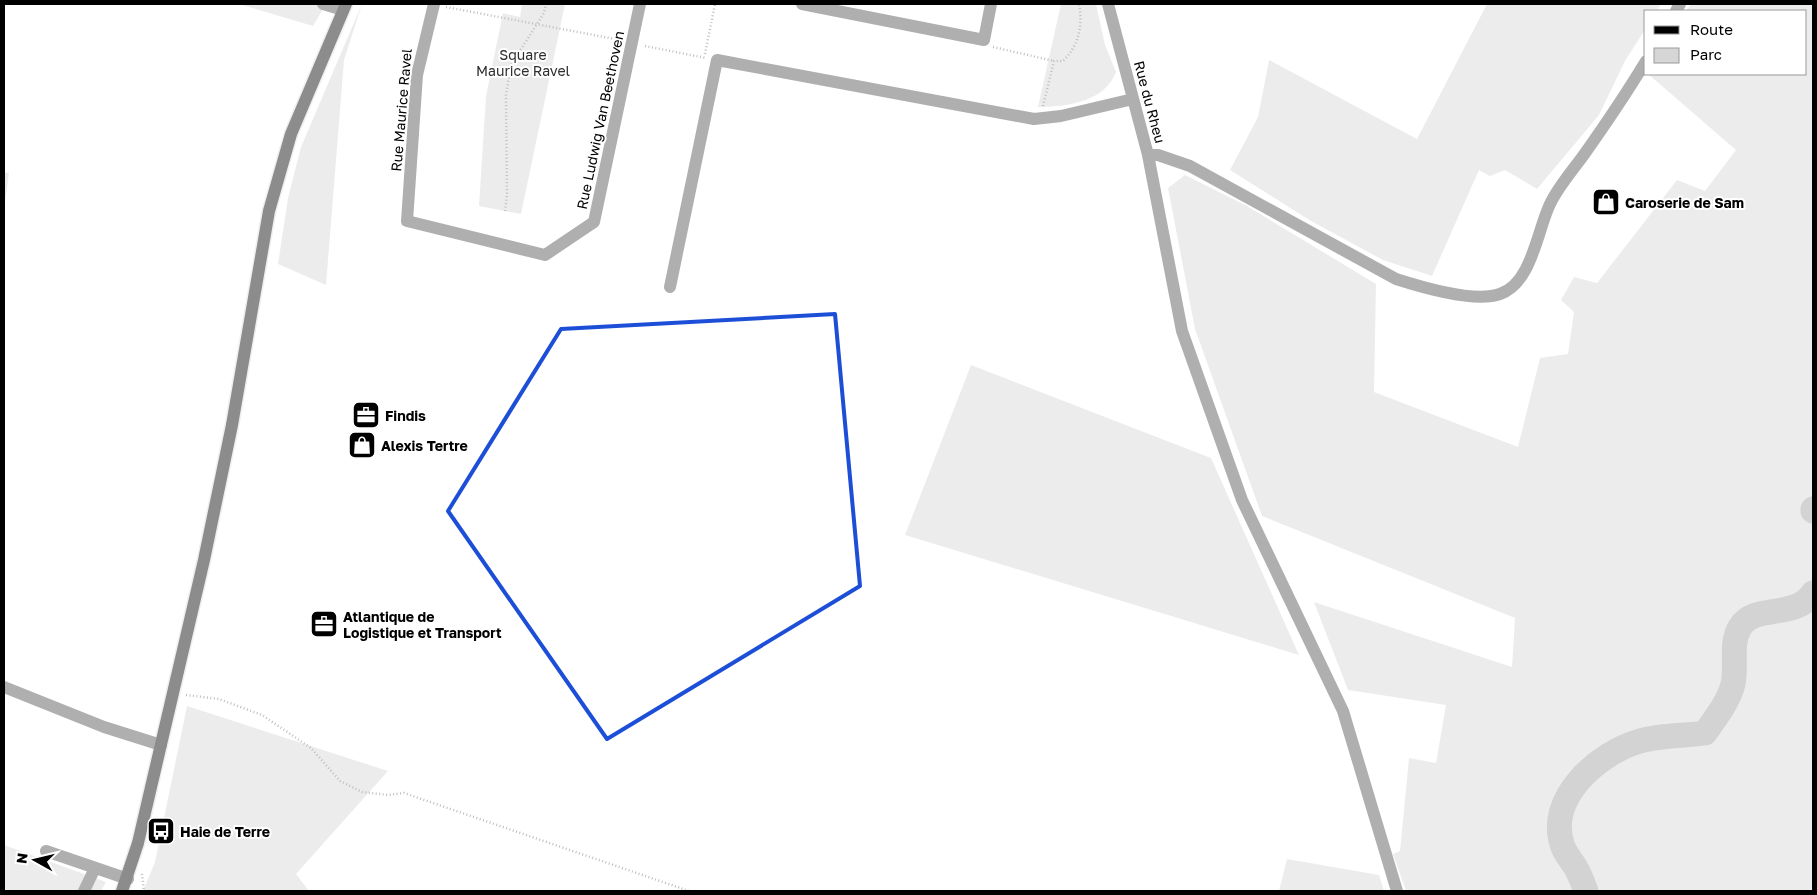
<svg xmlns="http://www.w3.org/2000/svg" width="1817" height="895" font-family="'Golos Text',sans-serif">
	<style>
		.green { fill: #d6d6d6 }
		.lines { fill: none; stroke-linecap: round; stroke-linejoin: round }
		.river { stroke: #9d9d9d; stroke-width: 25 }
		.major-casing { stroke: #dbdbdb; stroke-width: 15 }
		.path { stroke: #717171; stroke-width: 2.5; stroke-dasharray: 1 2.5; stroke-linecap: butt }
		.minor { stroke: #4f4f4f; stroke-width: 12 }
		.major { stroke: #000; stroke-width: 12 }
		.marked { fill: none; stroke: #1d4ed8; stroke-width: 4; stroke-linejoin: round }
		.labels { text-anchor: middle; dominant-baseline: central; stroke-width: 4; stroke-linejoin: round; paint-order: stroke }
		.park-label { font-size: 14px; fill: #2d2d2d; stroke: #fff }
		.street-label { font-size: 14px; fill: #000; stroke: #fff }
		.poi-label { font-size: 14px; font-weight: bold; fill: #000; stroke: #fff; text-anchor: start }
	</style>
	<rect width="100%" height="100%" fill="#fff"/>
	<path class="green" d="M 239,4 L 326,4 L 313,26 Z
		M 362,4 L 344,60 L 326,285 L 278,264 L 288,198 L 301,147 Z
		M 522,4 L 565,4 L 521,214 L 479,206 L 486,96 L 503,13 L 520,17 Z
		M 1061,4 L 1096,4 L 1105,45 L 1116,72 C 1105,102 1066,107 1038,107 Z
		M 1487,4 L 1661,4 L 1657,11 L 1646,11 L 1646,28 L 1625,61 L 1599,115 L 1537,189 L 1505,170 L 1490,176 L 1479,170 L 1432,276 L 1383,260 L 1311,221 L 1230,170 L 1258,117 L 1269,60 L 1417,139 Z
		M 1691,4 L 1813,4 L 1813,891 L 1406,891 L 1393,854 L 1400,851 L 1409,758 L 1436,763 L 1446,705 L 1348,690 L 1314,602 L 1512,667 L 1515,618 L 1262,516 L 1195,329 L 1168,188 L 1185,175 L 1247,206 L 1376,284 L 1374,392 L 1518,447 L 1540,358 L 1568,354 L 1574,312 L 1561,300 L 1574,277 L 1597,283 L 1677,180 L 1705,191 L 1736,150 L 1648,74 L 1806,74 L 1806,11 L 1686,11 Z
		M 4,172 L 9,173 L 4,208 Z
		M 971,365 L 1211,458 L 1299,655 L 905,535 Z
		M 187,706 L 388,771 L 296,874 L 309,891 L 143,891 L 155,862 Z
		M 4,845 L 106,882 L 101,891 L 4,891 Z
		M 1287,859 L 1379,875 L 1384,891 L 1279,891 Z"/>
	<g class="lines">
		<path class="river" d="M 1813,509 L 1813,511
			M 1586,891 C 1583,884 1581,877 1577,870 C 1573,862 1566,855 1563,847 C 1545,799 1598,753 1640,741 C 1660,735 1684,736 1705,733 C 1715,719 1729,701 1733,684 C 1737,666 1730,643 1740,627 C 1755,603 1795,620 1813,593"/>
		<g class="major-casing">
			<path id="major" d="M 122,891 L 138,843 L 204,560 L 232,425 L 269,211 L 291,134 L 346,4"/>
		</g>
		<path class="path" d="M 446,7 L 620,40
			M 645,46 L 706,58
			M 993,47 L 1054,61
			M 705,54 L 715,4
			M 1043,106 L 1054,61 L 1063,61 C 1079,45 1083,26 1079,4
			M 505,211 L 507,195 L 506,95 L 511,65 L 544,13 L 546,4
			M 186,695 L 219,699 L 262,715 L 311,748 L 340,781 L 362,792 L 388,795 L 404,793 L 689,891
			M 142,874 L 144,891"/>
		<path class="minor" d="M 323,4 L 343,10
			M 434,4 L 417,75 L 407,221 L 545,255 L 594,222 L 640,4
			M 802,4 L 984,40 L 991,4
			M 1108,4 L 1148,155 L 1182,331 L 1242,500 L 1343,711 L 1397,891
			M 1676,11 L 1680,4
			M 1148,155 L 1158,155 L 1190,166 L 1396,279 C 1421,287 1475,303 1500,294 C 1532,283 1537,231 1550,204 C 1558,187 1572,171 1583,156 C 1605,125 1626,94 1646,61
			M 670,287 L 717,60 L 1034,119 L 1061,116 L 1133,99
			M 4,687 L 104,727 L 161,745
			M 46,851 L 128,879
			M 84,891 L 95,868"/>
		<use href="#major" class="major"/>
	</g>
	<path d="M0 0H1817V895H0ZM 835,314 L 860,586 L 607,739 L 448,511 L 561,329 Z" fill="#fff" fill-opacity=".55" fill-rule="evenodd"/>
	<path class="marked" d="M 835,314 L 860,586 L 607,739 L 448,511 L 561,329 Z"/>
	<defs>
		<g id="shop-square" transform="scale(1.4375)"><rect x="-9" y="-9" width="18" height="18" rx="4" fill="#000" stroke="#fff"/><path d="M-5-2.5h2.3a2.7 3.5 0 0 1 5.4 0H5L5.5 6h-11ZM-1.5-2.5h3a1.5 2.3 0 0 0-3 0Z" fill="#fff"/></g>
		<g id="office-square" transform="scale(1.4375)"><rect x="-9" y="-9" width="18" height="18" rx="4" fill="#000" stroke="#fff"/><path d="M-6-3h4V-5.5h4V-3h4V5H-6ZM-1-4.5V-3h2v-1.5ZM-6 0V1H6V0Z" fill="#fff"/></g>
		<g id="bus-square" transform="scale(1.4375)"><rect x="-9" y="-9" width="18" height="18" rx="4" fill="#000" stroke="#fff"/><path d="M-5-6H5V4H4V6H2V4H-2V6H-4V4H-5ZM-3.5-4V0h7V-4ZM-3.5 1.2v1.5H-2V1.2ZM2 1.2v1.5H3.5V1.2Z" fill="#fff"/></g>
	</defs>
	<g fill-rule="evenodd">
		<use href="#shop-square" x="1606" y="202"/>
		<use href="#office-square" x="366" y="415"/>
		<use href="#shop-square" x="362" y="445"/>
		<use href="#office-square" x="324" y="624"/>
		<use href="#bus-square" x="161" y="831"/>
	</g>
	<g class="labels">
		<g class="park-label">
			<text x="523" y="54">Square<tspan x="523" dy="16">Maurice Ravel</tspan></text>
		</g>
		<g class="street-label">
			<text transform="translate(1150 102) rotate(75)">Rue du Rheu</text>
			<text transform="translate(401 110) rotate(-85)">Rue Maurice Ravel</text>
			<text transform="translate(600 120) rotate(-78)">Rue Ludwig Van Beethoven</text>
		</g>
		<g class="poi-label">
			<text x="1625" y="202">Caroserie de Sam</text>
			<text x="385" y="415">Findis</text>
			<text x="381" y="445">Alexis Tertre</text>
			<text x="343" y="616">Atlantique de<tspan x="343" dy="16">Logistique et Transport</tspan></text>
			<text x="180" y="831">Haie de Terre</text>
		</g>
	</g>
	<rect width="1817" height="895" fill="none" stroke="#000000" stroke-width="10"/>
	<rect x="1644" y="10" width="162" height="65" fill="#ffffff" stroke="#999999"/>
	<rect x="1654" y="26" width="25" height="8" fill="#000000" stroke="#999999"/>
	<text x="1690" y="35" font-size="15" fill="#000000">Route</text>
	<rect x="1654" y="48" width="25" height="15" fill="#d6d6d6" stroke="#999999"/>
	<text x="1690" y="60" font-size="15" fill="#000000">Parc</text>
	<g transform="translate(35 860) rotate(278)" stroke="#ffffff" stroke-width="4" paint-order="stroke">
	<path d="M0-4L9 19L0 12L-9 19Z" fill="#000000"/>
	<text y="-8" font-size="14" font-weight="bold" text-anchor="middle" fill="#000000">N</text>
	</g>
</svg>
